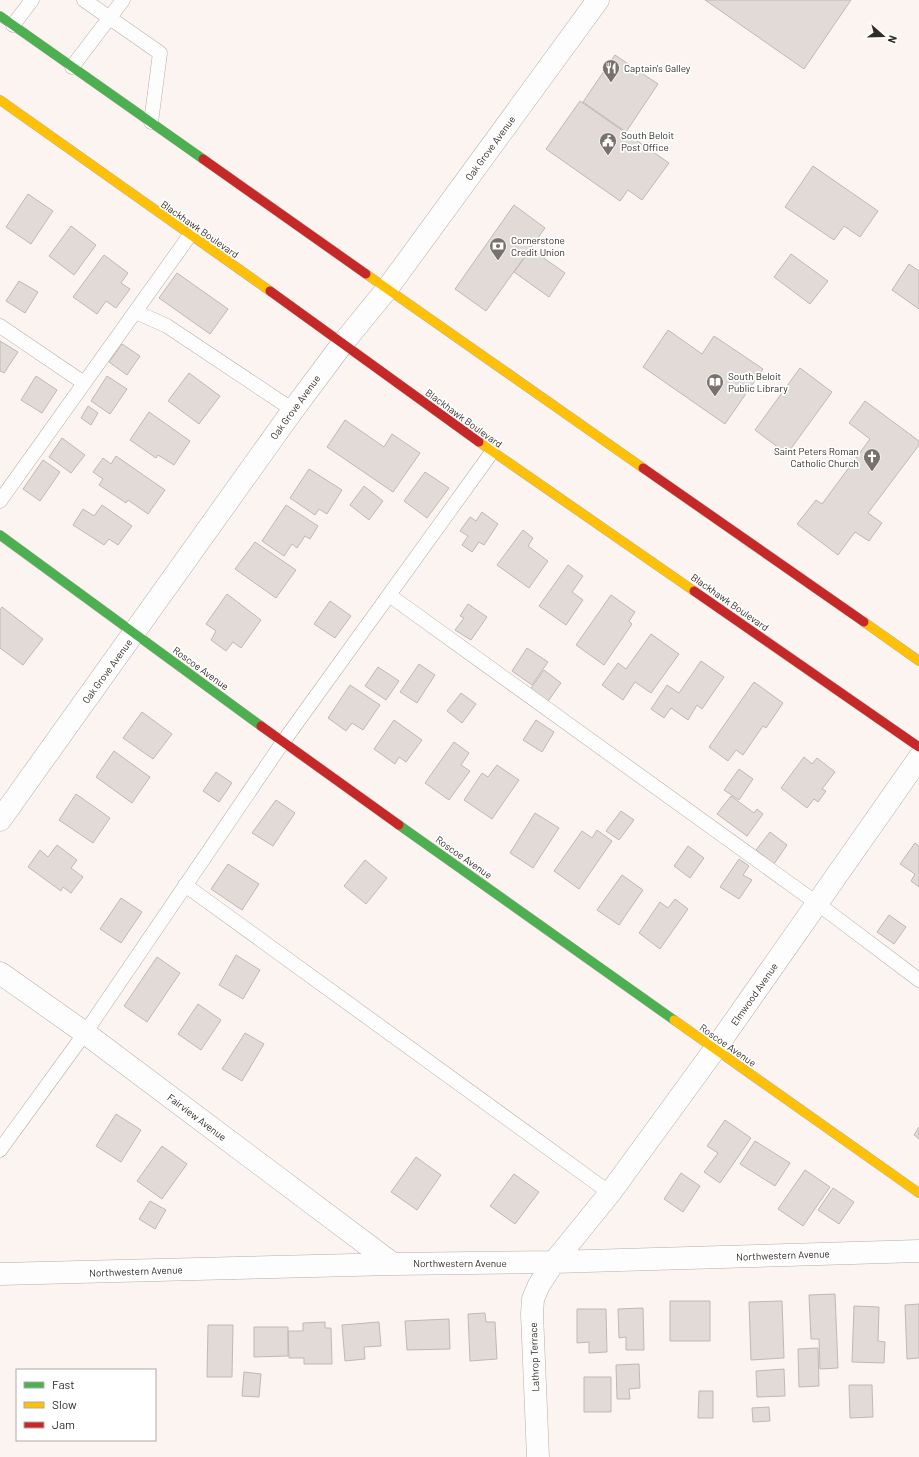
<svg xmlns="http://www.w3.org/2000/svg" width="919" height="1457" font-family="Barlow,sans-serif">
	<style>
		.building { fill: #e2dad7; stroke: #bfb8b6 }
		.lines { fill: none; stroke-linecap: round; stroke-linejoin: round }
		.lane-casing { stroke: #b5aeaa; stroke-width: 15 }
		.street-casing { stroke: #b5aeaa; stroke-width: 23 }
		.fast-casing { stroke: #b5aeaa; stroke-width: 10 }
		.slow-casing { stroke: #b5aeaa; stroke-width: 10 }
		.jam-casing { stroke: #b5aeaa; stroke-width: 10 }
		.lane { stroke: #fefdfd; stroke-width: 14 }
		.street { stroke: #fefdfd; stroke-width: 22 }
		.fast { stroke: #4caf50; stroke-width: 9 }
		.slow { stroke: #ffc107; stroke-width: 9 }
		.jam { stroke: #c62828; stroke-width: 9 }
		.labels { text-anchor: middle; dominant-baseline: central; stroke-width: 3.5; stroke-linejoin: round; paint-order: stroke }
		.poi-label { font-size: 10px; fill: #322b26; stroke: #fff; text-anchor: start }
		.street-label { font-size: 10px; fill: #322b26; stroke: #fff }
	</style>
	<rect width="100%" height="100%" fill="#fbf4f0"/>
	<path class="building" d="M 705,0 L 851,0 L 804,69 Z
		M 615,55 L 658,84 L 626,132 L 583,102 Z
		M 580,101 L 669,163 L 642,200 L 628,190 L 620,201 L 546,149 Z
		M 813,166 L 878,211 L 860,237 L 844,226 L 834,240 L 785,207 Z
		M 28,194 L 53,211 L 31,244 L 6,227 Z
		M 514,205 L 545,228 L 486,311 L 455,289 Z
		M 71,226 L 96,245 L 74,275 L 49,256 Z
		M 531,249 L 565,273 L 549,297 L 514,272 Z
		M 791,254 L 828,281 L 810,304 L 774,277 Z
		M 104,255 L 128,273 L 121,283 L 130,289 L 116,308 L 106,301 L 97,314 L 73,297 Z
		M 909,264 L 919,271 L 919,309 L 892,290 Z
		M 177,273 L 228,309 L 210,334 L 159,298 Z
		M 19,281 L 38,292 L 25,313 L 6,301 Z
		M 668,330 L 702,354 L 714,336 L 763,369 L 725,424 L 643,367 Z
		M 0,341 L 18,352 L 4,373 L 0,371 Z
		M 122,344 L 140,356 L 127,375 L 109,362 Z
		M 800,368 L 832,392 L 787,454 L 755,430 Z
		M 189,373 L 220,396 L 199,424 L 168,401 Z
		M 36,376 L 57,390 L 42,413 L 21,400 Z
		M 107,376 L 127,389 L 110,414 L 91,401 Z
		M 865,401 L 919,441 L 919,445 L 868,513 L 882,523 L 869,541 L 855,532 L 838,555 L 797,524 L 816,500 L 822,504 L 870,439 L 849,423 Z
		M 88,406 L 98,413 L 91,425 L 81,418 Z
		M 149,412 L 190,441 L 174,465 L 158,455 L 156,458 L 130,440 Z
		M 345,420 L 384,447 L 392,434 L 420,453 L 393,492 L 327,447 Z
		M 62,438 L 85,455 L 71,473 L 49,457 Z
		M 116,456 L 165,490 L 148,514 L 128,500 L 126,503 L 99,485 L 103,479 L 93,472 L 103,458 L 111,464 Z
		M 43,460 L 60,472 L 40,501 L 23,489 Z
		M 309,469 L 342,490 L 327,514 L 319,509 L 315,515 L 290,498 Z
		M 425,472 L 449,488 L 427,518 L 404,501 Z
		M 364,486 L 383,501 L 369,520 L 350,505 Z
		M 102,505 L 132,526 L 118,545 L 109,539 L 104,545 L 73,525 L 83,509 L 94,516 Z
		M 286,505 L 318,526 L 310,539 L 305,536 L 297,548 L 292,544 L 284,556 L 262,541 Z
		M 482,512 L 498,524 L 484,545 L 479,542 L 472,552 L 462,545 L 468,536 L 460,531 L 470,517 L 476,521 Z
		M 523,530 L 533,538 L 528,546 L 548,561 L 529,588 L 497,565 Z
		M 255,542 L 296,570 L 276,598 L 235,569 Z
		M 568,565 L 583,576 L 572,592 L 583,600 L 566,625 L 539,606 Z
		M 227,594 L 261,620 L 241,648 L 233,642 L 226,651 L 211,640 L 216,631 L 206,624 Z
		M 611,595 L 635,612 L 629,621 L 632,624 L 604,665 L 576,645 Z
		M 330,601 L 351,616 L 335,638 L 314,624 Z
		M 468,604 L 487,617 L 471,640 L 455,630 L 464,618 L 460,616 Z
		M 2,607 L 43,639 L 23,665 L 0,648 L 0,610 Z
		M 651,634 L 679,654 L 651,693 L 635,682 L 623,700 L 602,685 L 618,663 L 626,669 Z
		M 527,648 L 548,662 L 532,685 L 512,671 Z
		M 701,661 L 724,677 L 702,709 L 697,705 L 688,720 L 671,708 L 664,718 L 651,709 L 667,685 L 679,693 Z
		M 419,664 L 435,675 L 417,703 L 400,692 Z
		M 378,667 L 399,681 L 386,700 L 365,686 Z
		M 544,670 L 561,683 L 546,704 L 529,691 Z
		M 754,682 L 783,703 L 766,728 L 763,726 L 743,755 L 736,750 L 728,761 L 709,747 Z
		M 350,685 L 380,705 L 363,730 L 352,723 L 346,731 L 328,718 Z
		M 461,693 L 476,704 L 462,723 L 447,711 Z
		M 142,712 L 172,734 L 153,759 L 123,738 Z
		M 394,720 L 422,740 L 406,762 L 399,757 L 395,764 L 374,749 Z
		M 536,720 L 554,732 L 542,752 L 523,740 Z
		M 454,742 L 469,753 L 461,765 L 470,771 L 449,800 L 425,783 Z
		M 114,751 L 150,777 L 132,803 L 96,777 Z
		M 804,757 L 812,764 L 817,758 L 835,772 L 822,789 L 826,791 L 818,802 L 814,799 L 807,808 L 781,788 Z
		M 497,765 L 519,780 L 492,819 L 464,800 L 482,773 L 488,777 Z
		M 739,769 L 753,779 L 739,800 L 724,790 Z
		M 216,772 L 232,783 L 219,802 L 203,791 Z
		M 76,794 L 110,818 L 93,843 L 59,820 Z
		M 731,796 L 754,813 L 757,809 L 763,814 L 747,836 L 717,814 Z
		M 276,800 L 295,813 L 273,846 L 252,833 Z
		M 621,811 L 634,820 L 619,840 L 606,831 Z
		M 535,813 L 559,828 L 533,868 L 510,853 Z
		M 597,830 L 612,841 L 579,889 L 554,871 L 582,831 L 592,838 Z
		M 770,832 L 787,845 L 774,864 L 756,850 Z
		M 915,843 L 919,846 L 919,887 L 911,881 L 915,874 L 900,864 Z
		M 57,845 L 77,860 L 71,868 L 83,877 L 71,893 L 63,887 L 61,891 L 28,867 L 40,850 L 48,857 Z
		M 688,846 L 704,858 L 690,878 L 674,866 Z
		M 739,859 L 749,866 L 743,875 L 752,880 L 739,899 L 720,887 Z
		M 365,860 L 387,878 L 366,904 L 344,886 Z
		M 228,864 L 259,884 L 242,910 L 211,889 Z
		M 622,875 L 643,890 L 619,925 L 597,910 Z
		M 121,898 L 142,912 L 121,943 L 100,929 Z
		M 675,899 L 688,909 L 660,949 L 639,933 L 660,902 L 668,908 Z
		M 889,915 L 906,927 L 894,944 L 877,932 Z
		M 236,955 L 260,970 L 243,999 L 219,985 Z
		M 157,957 L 180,973 L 147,1022 L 124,1006 Z
		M 198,1004 L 221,1020 L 201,1050 L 178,1034 Z
		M 245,1033 L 264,1044 L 242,1081 L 222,1069 Z
		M 116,1114 L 141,1130 L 121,1162 L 96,1146 Z
		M 725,1120 L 751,1138 L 720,1183 L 704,1172 L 718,1153 L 707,1146 Z
		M 919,1127 L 919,1139 L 914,1135 Z
		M 755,1141 L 790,1163 L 775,1186 L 740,1164 Z
		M 162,1146 L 187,1164 L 162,1199 L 137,1181 Z
		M 416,1157 L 441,1175 L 417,1210 L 391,1192 Z
		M 805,1170 L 830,1187 L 803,1226 L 778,1209 Z
		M 681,1173 L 700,1186 L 683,1212 L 664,1199 Z
		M 514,1174 L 539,1192 L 515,1224 L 490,1206 Z
		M 833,1188 L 854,1202 L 839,1224 L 818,1210 Z
		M 150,1201 L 166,1210 L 155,1229 L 139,1219 Z
		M 835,1294 L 838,1368 L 820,1369 L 819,1339 L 811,1339 L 809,1295 Z
		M 670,1301 L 710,1301 L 710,1341 L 670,1341 Z
		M 782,1301 L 784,1358 L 751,1360 L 749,1302 Z
		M 919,1304 L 919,1358 L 907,1359 L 905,1305 Z
		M 854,1306 L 879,1307 L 878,1341 L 885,1342 L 884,1363 L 852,1362 Z
		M 643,1308 L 644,1350 L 626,1350 L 626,1337 L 619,1338 L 618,1309 Z
		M 577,1309 L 606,1309 L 607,1352 L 589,1353 L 589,1342 L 577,1343 Z
		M 485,1313 L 486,1322 L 495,1322 L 497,1359 L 470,1361 L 468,1314 Z
		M 449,1319 L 450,1349 L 407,1350 L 405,1321 Z
		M 325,1322 L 325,1328 L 331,1328 L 332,1364 L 304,1364 L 304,1358 L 289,1358 L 288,1331 L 303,1331 L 303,1323 Z
		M 379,1322 L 381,1346 L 364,1347 L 365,1359 L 345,1361 L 342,1325 Z
		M 208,1325 L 233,1325 L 232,1377 L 207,1377 Z
		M 254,1327 L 288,1327 L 288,1356 L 254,1357 Z
		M 818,1348 L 819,1386 L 799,1387 L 798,1349 Z
		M 639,1364 L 640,1388 L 629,1389 L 630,1399 L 617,1399 L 616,1365 Z
		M 784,1369 L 785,1396 L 757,1397 L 756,1371 Z
		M 244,1372 L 261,1374 L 259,1397 L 242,1396 Z
		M 584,1377 L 611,1377 L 611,1412 L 584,1412 Z
		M 849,1385 L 872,1385 L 873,1417 L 850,1418 Z
		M 699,1391 L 713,1391 L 713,1418 L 698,1418 Z
		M 769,1407 L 770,1421 L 753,1422 L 752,1408 Z"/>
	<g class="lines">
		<g class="lane-casing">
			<path id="lane" d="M 84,0 L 160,53 L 151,122
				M 13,25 L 32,0
				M 72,67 L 123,0
				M 136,312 L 167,326 L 293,410
				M 0,326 L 84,383
				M 0,501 L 190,235
				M 389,595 L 818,904 L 919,980
				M 185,885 L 610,1193
				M 0,1150 L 85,1033 L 283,742 L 492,452"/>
		</g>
		<g class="street-casing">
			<path id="street" d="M 0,820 L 293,410 L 343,343 L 387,289 L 598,0
				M 0,973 L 85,1033 L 393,1264
				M 0,1274 L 393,1264 L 554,1262 L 919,1251
				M 538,1457 L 532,1314 L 533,1299 L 539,1285 L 554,1262 L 610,1193 L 715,1049 L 919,758"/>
		</g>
		<g class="fast-casing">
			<path id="fast" d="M 0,16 L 203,159
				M 0,535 L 261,726
				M 399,825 L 674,1020"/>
		</g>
		<g class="slow-casing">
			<path id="slow" d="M 0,100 L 270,291
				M 366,274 L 643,468
				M 479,442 L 694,591
				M 864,622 L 919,661
				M 674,1020 L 919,1193"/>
		</g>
		<g class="jam-casing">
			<path id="jam" d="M 203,159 L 366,274
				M 270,291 L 479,442
				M 643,468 L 864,622
				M 694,591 L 919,747
				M 261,726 L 399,825"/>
		</g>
		<use href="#lane" class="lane"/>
		<use href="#street" class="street"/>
		<use href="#fast" class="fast"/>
		<use href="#slow" class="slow"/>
		<use href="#jam" class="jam"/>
	</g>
	<defs>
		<g id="restaurant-pin" transform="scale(0.9)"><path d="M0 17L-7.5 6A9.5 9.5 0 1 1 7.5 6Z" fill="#78716d" stroke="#fff"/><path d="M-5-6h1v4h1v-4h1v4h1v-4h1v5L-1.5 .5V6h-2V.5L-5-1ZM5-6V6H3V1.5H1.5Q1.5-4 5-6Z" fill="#fff"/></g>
		<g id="civic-pin" transform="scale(0.9)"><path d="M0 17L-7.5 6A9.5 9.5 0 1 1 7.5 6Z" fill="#78716d" stroke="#fff"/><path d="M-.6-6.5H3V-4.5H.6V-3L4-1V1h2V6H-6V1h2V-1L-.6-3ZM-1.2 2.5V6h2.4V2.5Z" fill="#fff"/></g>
		<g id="bank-pin" transform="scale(0.9)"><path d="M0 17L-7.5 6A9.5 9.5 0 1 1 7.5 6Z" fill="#78716d" stroke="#fff"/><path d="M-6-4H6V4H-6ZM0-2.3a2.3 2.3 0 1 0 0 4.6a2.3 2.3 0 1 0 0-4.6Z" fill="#fff"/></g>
		<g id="library-pin" transform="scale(0.9)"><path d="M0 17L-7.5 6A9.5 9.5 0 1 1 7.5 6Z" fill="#78716d" stroke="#fff"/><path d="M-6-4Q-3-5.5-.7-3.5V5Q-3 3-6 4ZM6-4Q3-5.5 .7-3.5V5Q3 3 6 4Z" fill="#fff"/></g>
		<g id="church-pin" transform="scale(0.9)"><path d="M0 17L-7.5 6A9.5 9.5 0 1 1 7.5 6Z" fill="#78716d" stroke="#fff"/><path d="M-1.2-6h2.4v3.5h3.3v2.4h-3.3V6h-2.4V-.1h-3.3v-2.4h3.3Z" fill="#fff"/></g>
	</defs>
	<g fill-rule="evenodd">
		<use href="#restaurant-pin" x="611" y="68"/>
		<use href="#civic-pin" x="608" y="141"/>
		<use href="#bank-pin" x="498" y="246"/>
		<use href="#library-pin" x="715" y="382"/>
		<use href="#church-pin" x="872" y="457"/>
	</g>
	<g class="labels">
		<g class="poi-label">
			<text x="624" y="68">Captain's Galley</text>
			<text x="621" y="135">South Beloit<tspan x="621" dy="12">Post Office</tspan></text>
			<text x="511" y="240">Cornerstone<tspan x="511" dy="12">Credit Union</tspan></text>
			<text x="728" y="376">South Beloit<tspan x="728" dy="12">Public Library</tspan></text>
			<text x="859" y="451" text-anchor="end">Saint Peters Roman<tspan x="859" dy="12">Catholic Church</tspan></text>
		</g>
		<g class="street-label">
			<text transform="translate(490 148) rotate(-54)">Oak Grove Avenue</text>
			<text transform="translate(200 229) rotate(35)">Blackhawk Boulevard</text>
			<text transform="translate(295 407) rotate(-54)">Oak Grove Avenue</text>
			<text transform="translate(464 418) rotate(36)">Blackhawk Boulevard</text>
			<text transform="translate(730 602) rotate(35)">Blackhawk Boulevard</text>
			<text transform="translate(201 668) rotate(36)">Roscoe Avenue</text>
			<text transform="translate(107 671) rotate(-54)">Oak Grove Avenue</text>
			<text transform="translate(464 857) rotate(35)">Roscoe Avenue</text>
			<text transform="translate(754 994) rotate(-55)">Elmwood Avenue</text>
			<text transform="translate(728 1045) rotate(35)">Roscoe Avenue</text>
			<text transform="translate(197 1117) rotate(37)">Fairview Avenue</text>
			<text transform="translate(783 1255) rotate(-2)">Northwestern Avenue</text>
			<text x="460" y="1263">Northwestern Avenue</text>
			<text transform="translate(136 1271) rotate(-2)">Northwestern Avenue</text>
			<text transform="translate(534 1357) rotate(-92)">Lathrop Terrace</text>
		</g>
	</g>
	<rect x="16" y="1369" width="140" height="72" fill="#ffffff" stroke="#adaaa8"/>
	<rect x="24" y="1382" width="20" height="6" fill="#4caf50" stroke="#adaaa8"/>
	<text x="52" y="1389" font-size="12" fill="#322b26">Fast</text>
	<rect x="24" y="1402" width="20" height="6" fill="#ffc107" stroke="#adaaa8"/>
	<text x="52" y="1409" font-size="12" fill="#322b26">Slow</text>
	<rect x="24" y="1422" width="20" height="6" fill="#c62828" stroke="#adaaa8"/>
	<text x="52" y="1429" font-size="12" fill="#322b26">Jam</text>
	<g transform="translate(883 36) rotate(110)" stroke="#ffffff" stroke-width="3" paint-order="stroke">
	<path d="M0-3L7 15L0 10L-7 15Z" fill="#322b26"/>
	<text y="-6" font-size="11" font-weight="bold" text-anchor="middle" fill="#322b26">N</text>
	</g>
</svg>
